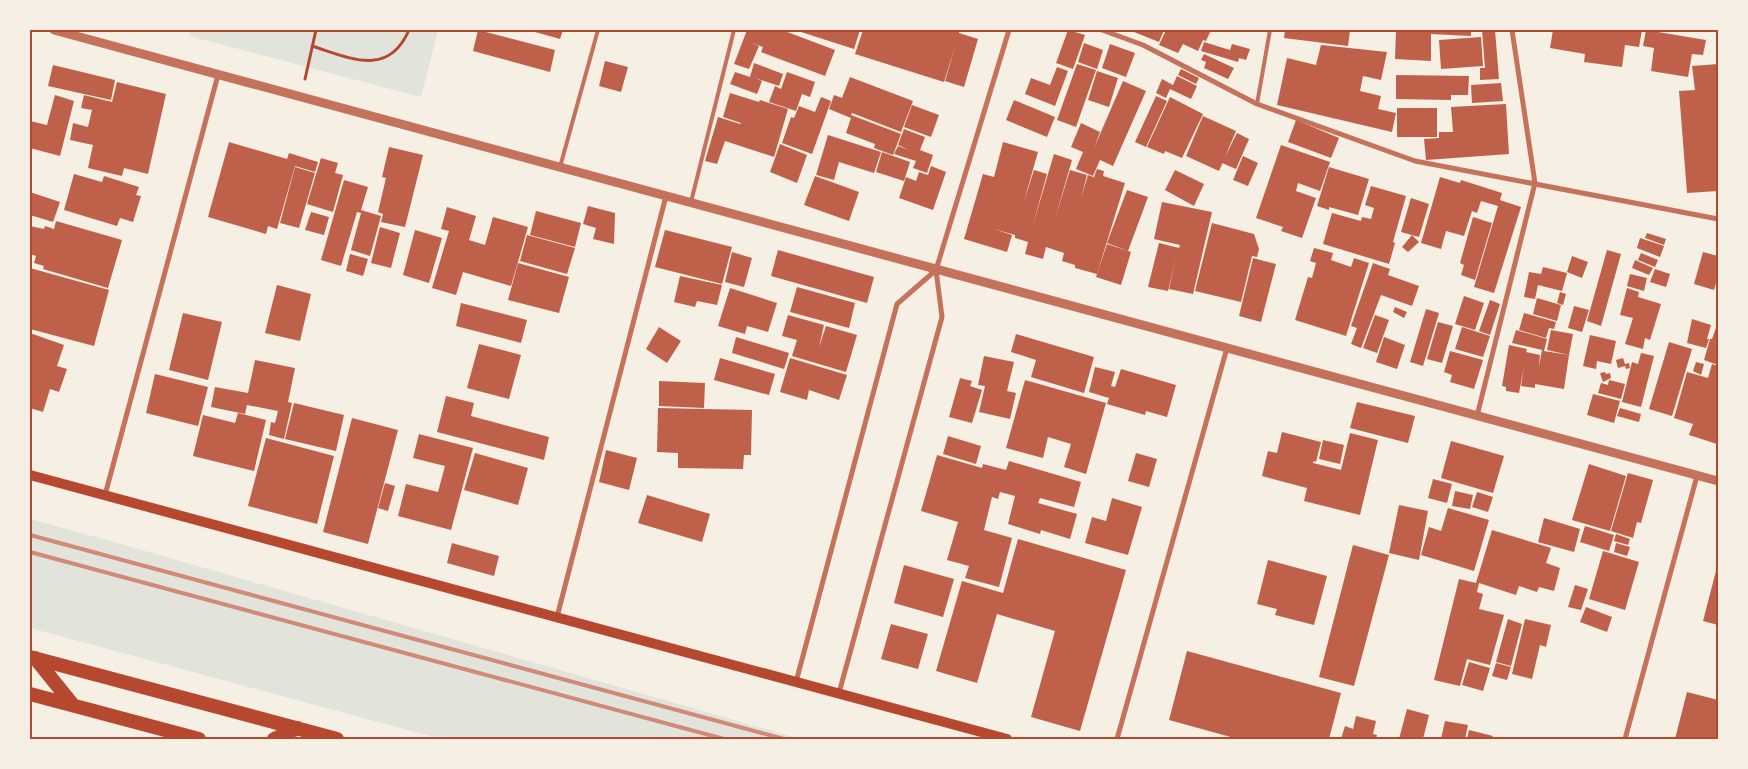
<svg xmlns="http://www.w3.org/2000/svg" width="1748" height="769" font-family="Rubik,sans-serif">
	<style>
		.green { fill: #e2e4dc }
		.building { fill: #bf614a }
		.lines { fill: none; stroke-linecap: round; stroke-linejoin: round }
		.path { stroke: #b5482f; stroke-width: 3 }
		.service { stroke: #c5725c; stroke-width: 4 }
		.minor { stroke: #c5725c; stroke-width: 5 }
		.tertiary { stroke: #c5725c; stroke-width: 9 }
		.secondary { stroke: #b5482f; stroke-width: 10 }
		.trunk { stroke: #b5482f; stroke-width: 14 }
		.rail { stroke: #cf8b77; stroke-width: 4 }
		.neatline { fill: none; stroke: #b5482f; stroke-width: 2 }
	</style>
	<rect width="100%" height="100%" fill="#f6efe4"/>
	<path class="green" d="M 191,30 L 438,30 L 421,97 L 189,36 Z
		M 30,519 L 107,540 L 801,739 L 441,739 L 30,628 Z"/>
	<path class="building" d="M 478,30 L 555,50 L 550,72 L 473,51 Z
		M 528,30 L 563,30 L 560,39 Z
		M 747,30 L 782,30 L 835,50 L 825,76 L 761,52 L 763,47 L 750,42 L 759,46 L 749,69 L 734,64 Z
		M 802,30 L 860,30 L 854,49 L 801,32 Z
		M 863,30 L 955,30 L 959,32 L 959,33 L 978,39 L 964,87 L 945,81 L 956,44 L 944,82 L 855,54 Z
		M 1068,30 L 1085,35 L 1073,69 L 1056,63 Z
		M 1129,30 L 1164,30 L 1159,42 Z
		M 1166,30 L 1211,30 L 1206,41 L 1203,40 L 1198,51 L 1183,44 L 1178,53 L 1159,45 Z
		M 1285,30 L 1350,30 L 1348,46 L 1284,38 Z
		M 1396,30 L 1471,30 L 1471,36 L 1431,34 L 1431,61 L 1395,59 Z
		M 1482,30 L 1495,30 L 1499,79 L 1480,80 L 1480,68 L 1485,68 Z
		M 1553,30 L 1642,30 L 1639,47 L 1625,45 L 1622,67 L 1584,62 L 1585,54 L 1550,48 Z
		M 1646,30 L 1706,40 L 1703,55 L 1692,54 L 1688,77 L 1651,71 L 1654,48 L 1643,46 Z
		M 1481,37 L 1483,66 L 1441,69 L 1439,40 Z
		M 1204,42 L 1230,50 L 1232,44 L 1250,49 L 1246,60 L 1239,58 L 1238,62 L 1201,51 Z
		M 1084,43 L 1103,50 L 1097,69 L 1078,62 Z
		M 1110,44 L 1135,53 L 1126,77 L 1102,68 Z
		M 1321,45 L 1387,52 L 1381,80 L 1363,76 L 1360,91 L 1381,96 L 1378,109 L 1396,113 L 1392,132 L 1277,105 L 1287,58 L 1316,65 Z
		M 1204,54 L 1234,68 L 1228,79 L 1204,68 L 1206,62 L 1201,60 Z
		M 605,61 L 628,67 L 621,92 L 599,86 Z
		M 754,63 L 783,74 L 779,86 L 755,78 L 762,81 L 757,94 L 730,84 L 735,72 L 750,77 Z
		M 1077,64 L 1096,70 L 1076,127 L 1057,120 Z
		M 1718,64 L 1718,191 L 1687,193 L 1679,91 L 1695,90 L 1692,66 Z
		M 53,65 L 115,80 L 111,100 L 48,86 Z
		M 1057,67 L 1068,71 L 1055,106 L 1025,94 L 1031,78 L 1050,85 Z
		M 1181,69 L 1199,78 L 1196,84 L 1178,75 Z
		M 1097,71 L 1118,78 L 1109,107 L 1088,100 Z
		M 787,72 L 815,82 L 810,97 L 802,94 L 796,111 L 769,102 L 775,86 L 781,89 Z
		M 1396,75 L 1469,76 L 1468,95 L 1451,95 L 1451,100 L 1396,99 Z
		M 1177,76 L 1197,86 L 1191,99 L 1170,89 L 1166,98 L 1156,93 L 1162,79 L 1173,85 Z
		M 850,77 L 913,101 L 901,132 L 852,113 L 851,115 L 901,134 L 893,155 L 874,148 L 875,144 L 846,133 L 851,118 L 829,109 L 834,95 L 842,98 Z
		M 1123,81 L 1146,91 L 1113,166 L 1100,160 L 1093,176 L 1076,169 L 1083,152 L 1071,147 L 1081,123 L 1100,132 L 1094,148 Z
		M 117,82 L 166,94 L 148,174 L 124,168 L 122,176 L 88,168 L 93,145 L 70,140 L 73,123 L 88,127 L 92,110 L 81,108 L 84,95 L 112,102 Z
		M 1501,83 L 1503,101 L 1472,103 L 1471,85 Z
		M 730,93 L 759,102 L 760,100 L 788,109 L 774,157 L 725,141 L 717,164 L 705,161 L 718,117 L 740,124 L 741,123 L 723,117 Z
		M 55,95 L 74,101 L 60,156 L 30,148 L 30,121 L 47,125 Z
		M 1156,96 L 1167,101 L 1146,147 L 1135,142 Z
		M 821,97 L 831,101 L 812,154 L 782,143 L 791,117 L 794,118 L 799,106 L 815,112 Z
		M 1170,97 L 1203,114 L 1182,158 L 1165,151 L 1164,154 L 1147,147 Z
		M 1014,100 L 1055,117 L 1047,137 L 1006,120 Z
		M 1506,104 L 1509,154 L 1426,160 L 1424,139 L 1439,138 L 1439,132 L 1453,132 L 1451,107 Z
		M 912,105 L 939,115 L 931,137 L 904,127 Z
		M 1397,108 L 1437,108 L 1437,137 L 1397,137 Z
		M 1203,116 L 1236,131 L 1219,171 L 1186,156 Z
		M 1296,120 L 1339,138 L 1331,158 L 1288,142 Z
		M 904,129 L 925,137 L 920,150 L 933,155 L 927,173 L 913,168 L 916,161 L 894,154 L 898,146 L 909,150 L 898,145 Z
		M 1237,133 L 1249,139 L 1236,169 L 1222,163 Z
		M 828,135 L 881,152 L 874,173 L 839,162 L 834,180 L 816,175 Z
		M 229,142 L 287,159 L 285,165 L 289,153 L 318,162 L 315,172 L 295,166 L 277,229 L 268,226 L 266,234 L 208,217 Z
		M 1003,142 L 1038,152 L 1024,201 L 1034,170 L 1047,174 L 1032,228 L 1054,154 L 1072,160 L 1055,219 L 1070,170 L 1087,175 L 1081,198 L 1088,175 L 1096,178 L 1094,177 L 1097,169 L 1104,171 L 1103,176 L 1125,183 L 1097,274 L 1075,268 L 1075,265 L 1062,261 L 1064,253 L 1046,247 L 1043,259 L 1025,254 L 1028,242 L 1015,238 L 1015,235 L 994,229 L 1012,235 L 1007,252 L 964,239 L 983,174 L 994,177 Z
		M 780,144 L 807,155 L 797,183 L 770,172 Z
		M 1281,145 L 1330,162 L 1320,191 L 1298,183 L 1296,191 L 1316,198 L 1302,238 L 1281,231 L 1283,227 L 1256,218 Z
		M 389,147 L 423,155 L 405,227 L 381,222 L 383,214 L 378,212 L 386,178 L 382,177 Z
		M 882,152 L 910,162 L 904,181 L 876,172 Z
		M 1243,156 L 1258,163 L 1248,186 L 1233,180 Z
		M 321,158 L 338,163 L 335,173 L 343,175 L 333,212 L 307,204 Z
		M 931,166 L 946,172 L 933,210 L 899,198 L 906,177 L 916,181 L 919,172 L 928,175 Z
		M 295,167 L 315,173 L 299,228 L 280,223 Z
		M 1329,167 L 1369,179 L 1358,215 L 1329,207 L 1329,210 L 1317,206 Z
		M 1175,170 L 1204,184 L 1194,206 L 1165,190 Z
		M 74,174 L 102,182 L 104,176 L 139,187 L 136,195 L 141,196 L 133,222 L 120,218 L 117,226 L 64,210 Z
		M 815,176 L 859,192 L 849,221 L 804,205 Z
		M 1440,177 L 1460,183 L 1461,180 L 1502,193 L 1500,200 L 1521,207 L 1494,293 L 1474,287 L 1498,206 L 1481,201 L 1477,213 L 1472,211 L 1464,236 L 1446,231 L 1441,249 L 1421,243 Z
		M 344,180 L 368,187 L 361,210 L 381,216 L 370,256 L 351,250 L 361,213 L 357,212 L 341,266 L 321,260 Z
		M 1371,186 L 1406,196 L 1393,242 L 1395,243 L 1389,264 L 1323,244 L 1332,213 L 1361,221 L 1362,217 L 1371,219 L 1374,208 L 1365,205 Z
		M 1127,190 L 1148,197 L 1128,251 L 1107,243 Z
		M 30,192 L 60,202 L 53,222 L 30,215 Z
		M 1411,198 L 1429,204 L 1419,237 L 1401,232 Z
		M 1162,202 L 1212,212 L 1193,294 L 1169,289 L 1176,258 L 1168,291 L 1148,287 L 1159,243 L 1179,248 L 1180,245 L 1154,239 Z
		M 588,206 L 615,213 L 614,244 L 593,239 L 596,228 L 583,224 Z
		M 447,207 L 476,216 L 469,240 L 485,245 L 493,217 L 528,227 L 511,286 L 463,272 L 456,295 L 432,288 L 449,231 L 441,229 Z
		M 536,211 L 581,223 L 575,247 L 530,235 Z
		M 311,212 L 329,217 L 324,235 L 305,230 Z
		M 1473,217 L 1492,223 L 1475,280 L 1461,275 L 1464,265 L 1460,263 Z
		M 56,221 L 122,240 L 108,288 L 43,269 L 44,266 L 34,263 L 36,256 L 30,254 L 30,226 L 44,229 L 45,226 L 54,229 Z
		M 1212,223 L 1254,234 L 1259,249 L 1257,257 L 1252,256 L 1241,302 L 1195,291 Z
		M 380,227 L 400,233 L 391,268 L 371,263 Z
		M 415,230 L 442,238 L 429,283 L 403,275 Z
		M 665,230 L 732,247 L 722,284 L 655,267 Z
		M 1647,233 L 1666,239 L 1664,245 L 1645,238 Z
		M 527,235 L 575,248 L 567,274 L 520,261 Z
		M 1412,235 L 1419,242 L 1408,252 L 1402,247 Z
		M 1640,238 L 1664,246 L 1660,257 L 1637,248 Z
		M 1107,244 L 1131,252 L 1121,285 L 1096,277 Z
		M 1314,248 L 1333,253 L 1331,260 L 1351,267 L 1354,258 L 1369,263 L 1346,336 L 1295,320 L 1308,277 L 1312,278 L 1316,263 L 1310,261 Z
		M 778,250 L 874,277 L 867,303 L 771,276 Z
		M 1607,250 L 1621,254 L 1601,326 L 1587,321 Z
		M 732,252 L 752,258 L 744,287 L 725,282 Z
		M 1703,252 L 1718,256 L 1718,276 L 1714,290 L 1694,284 Z
		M 1641,253 L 1658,260 L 1655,267 L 1638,260 Z
		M 350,254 L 368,259 L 363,276 L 346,271 Z
		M 1572,256 L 1588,262 L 1582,278 L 1567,272 Z
		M 1253,258 L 1276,264 L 1261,322 L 1239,316 Z
		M 1635,260 L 1653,268 L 1649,275 L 1632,268 Z
		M 518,263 L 569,277 L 559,313 L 508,300 Z
		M 1373,263 L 1390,269 L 1388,275 L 1419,286 L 1412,306 L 1381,295 L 1361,348 L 1351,344 L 1357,328 L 1351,326 Z
		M 1543,267 L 1567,273 L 1562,291 L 1538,285 L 1535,299 L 1524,297 L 1529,272 L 1541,274 Z
		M 30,268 L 109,290 L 94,346 L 30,329 Z
		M 1655,269 L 1670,274 L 1666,287 L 1650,282 Z
		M 1630,274 L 1647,278 L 1644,291 L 1627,286 Z
		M 680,276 L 722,285 L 717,305 L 697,301 L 695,307 L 674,302 Z
		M 277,285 L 311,294 L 300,341 L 265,333 Z
		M 797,287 L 855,303 L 849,328 L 790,312 Z
		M 730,288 L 777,303 L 768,332 L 747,326 L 745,334 L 718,326 Z
		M 1627,288 L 1639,292 L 1638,297 L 1661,304 L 1650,340 L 1645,338 L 1643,349 L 1625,344 L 1633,318 L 1620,315 Z
		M 1560,292 L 1566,294 L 1563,305 L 1557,303 Z
		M 1464,296 L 1484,303 L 1475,330 L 1455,324 Z
		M 1537,298 L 1561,305 L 1557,321 L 1533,314 Z
		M 1490,300 L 1500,304 L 1490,335 L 1479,331 Z
		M 461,303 L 527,320 L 521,343 L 456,326 Z
		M 1574,306 L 1589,310 L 1582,332 L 1568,328 Z
		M 1395,307 L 1407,312 L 1404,318 L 1393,312 Z
		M 1426,309 L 1439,313 L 1423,366 L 1410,362 Z
		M 183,313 L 222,322 L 208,380 L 169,370 Z
		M 1524,313 L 1556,322 L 1554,329 L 1549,328 L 1546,338 L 1519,330 Z
		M 788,315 L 824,325 L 819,347 L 826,326 L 857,335 L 846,372 L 792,356 L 797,340 L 782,336 Z
		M 1375,315 L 1389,320 L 1377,353 L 1363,348 Z
		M 1692,319 L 1711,325 L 1707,339 L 1709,339 L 1706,348 L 1687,343 Z
		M 1438,322 L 1453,326 L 1442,363 L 1427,359 Z
		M 1718,322 L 1718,365 L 1704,360 L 1710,339 L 1712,339 Z
		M 659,327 L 681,341 L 667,363 L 646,349 Z
		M 1462,327 L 1490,336 L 1483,357 L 1455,349 Z
		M 1516,330 L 1547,339 L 1544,351 L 1569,355 L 1564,389 L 1535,384 L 1535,388 L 1521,386 L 1524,366 L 1519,393 L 1506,391 L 1506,387 L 1502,386 L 1509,345 L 1527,349 L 1526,352 L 1540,355 L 1539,367 L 1542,350 L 1512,343 Z
		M 1551,330 L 1573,334 L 1569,355 L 1547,350 Z
		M 30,333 L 64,345 L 57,366 L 67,369 L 59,392 L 50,389 L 43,412 L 30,408 Z
		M 1016,334 L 1094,357 L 1084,393 L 1031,377 L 1036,360 L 1011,352 Z
		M 1590,335 L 1616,341 L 1611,364 L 1597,361 L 1596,369 L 1583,366 Z
		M 736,337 L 789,353 L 784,369 L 732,353 Z
		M 1384,337 L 1405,345 L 1397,369 L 1376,362 Z
		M 1669,342 L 1692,349 L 1672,416 L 1649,409 Z
		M 479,344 L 521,355 L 509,399 L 467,388 Z
		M 1450,351 L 1483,360 L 1474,389 L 1450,382 L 1452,375 L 1444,372 Z
		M 1641,353 L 1654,356 L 1641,407 L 1622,402 L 1632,362 L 1638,364 Z
		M 984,356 L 1014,362 L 1007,391 L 1016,393 L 1010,419 L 979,412 L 985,386 L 978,385 Z
		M 720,358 L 775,374 L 769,395 L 714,380 Z
		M 790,358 L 847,375 L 839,400 L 809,390 L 807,400 L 780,392 Z
		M 1623,358 L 1625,364 L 1629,363 L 1630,368 L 1626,369 L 1625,366 L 1618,368 L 1616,360 Z
		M 255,360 L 295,368 L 288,402 L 292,403 L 284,439 L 269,435 L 271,422 L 275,423 L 278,411 L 247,405 L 245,414 L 211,407 L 215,387 L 248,393 Z
		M 1696,362 L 1704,364 L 1701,375 L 1693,371 Z
		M 1712,364 L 1718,366 L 1718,442 L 1717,444 L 1689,435 L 1693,424 L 1674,418 L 1687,372 L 1708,378 Z
		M 1095,367 L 1115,372 L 1111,386 L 1115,387 L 1121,369 L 1176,385 L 1167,417 L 1146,411 L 1145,415 L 1107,404 L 1109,398 L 1089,392 Z
		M 1605,372 L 1606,374 L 1610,373 L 1611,378 L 1603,382 L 1600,373 Z
		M 155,374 L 208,387 L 198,426 L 146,413 Z
		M 960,378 L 972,381 L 970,386 L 982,390 L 972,423 L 949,417 Z
		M 1025,380 L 1106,403 L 1086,474 L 1064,467 L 1071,444 L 1048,437 L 1043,458 L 1006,448 Z
		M 1609,380 L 1625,384 L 1621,399 L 1598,393 L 1601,383 L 1608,385 Z
		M 659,381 L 705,383 L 704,408 L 659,406 Z
		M 1593,394 L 1620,401 L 1614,423 L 1587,415 Z
		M 446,396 L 474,403 L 471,416 L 549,437 L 544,460 L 437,432 Z
		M 1357,402 L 1415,416 L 1408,443 L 1350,428 Z
		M 294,403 L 344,415 L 336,451 L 285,439 Z
		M 658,408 L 752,410 L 751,455 L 744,455 L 743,469 L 678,468 L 678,453 L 657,452 Z
		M 1620,408 L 1641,414 L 1639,422 L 1617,416 Z
		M 238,413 L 266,420 L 254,471 L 193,456 L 203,415 L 235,423 Z
		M 352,418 L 398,430 L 368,544 L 323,532 Z
		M 1282,432 L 1321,442 L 1316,462 L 1314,461 L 1313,463 L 1341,470 L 1350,433 L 1378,440 L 1360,515 L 1304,501 L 1307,488 L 1262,476 L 1268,451 L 1277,453 Z
		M 419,434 L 473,448 L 451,530 L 398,516 L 406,484 L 438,492 L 445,466 L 413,458 Z
		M 948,436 L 981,446 L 976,464 L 943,454 Z
		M 266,438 L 334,456 L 317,524 L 248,506 Z
		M 1323,440 L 1344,445 L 1340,464 L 1319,459 Z
		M 1451,441 L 1504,456 L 1493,493 L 1441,478 Z
		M 606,450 L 637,458 L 629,490 L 599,482 Z
		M 475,453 L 528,468 L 518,505 L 464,490 Z
		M 1136,453 L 1157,459 L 1149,487 L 1128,481 Z
		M 937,455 L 982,468 L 983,464 L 1006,470 L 1009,461 L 1081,482 L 1074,507 L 1040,498 L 1038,503 L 1077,514 L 1070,539 L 1041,530 L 1040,534 L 1008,524 L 1015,496 L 1000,492 L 998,499 L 992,497 L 984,530 L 1012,538 L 999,587 L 965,578 L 969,566 L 947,560 L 958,522 L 921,511 Z
		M 1589,464 L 1626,476 L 1610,531 L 1572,520 Z
		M 1628,473 L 1653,480 L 1641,523 L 1637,522 L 1633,538 L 1611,531 Z
		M 1433,479 L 1452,484 L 1447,503 L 1428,498 Z
		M 385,483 L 395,486 L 388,511 L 378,508 Z
		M 1455,491 L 1473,495 L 1470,509 L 1452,506 Z
		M 1477,492 L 1493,497 L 1488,512 L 1472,507 Z
		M 647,495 L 710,514 L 702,542 L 638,523 Z
		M 1112,498 L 1142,507 L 1128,555 L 1085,543 L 1092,517 L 1106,521 Z
		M 1399,505 L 1428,511 L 1419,560 L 1389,553 Z
		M 1448,508 L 1489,520 L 1474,571 L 1421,555 L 1429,527 L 1441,531 Z
		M 1544,518 L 1580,529 L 1574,552 L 1538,542 Z
		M 1585,526 L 1614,535 L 1609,551 L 1580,542 Z
		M 1492,530 L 1551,548 L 1546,563 L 1560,568 L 1554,591 L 1539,587 L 1537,592 L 1519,586 L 1516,595 L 1479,583 L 1477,592 L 1483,594 L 1479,609 L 1504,615 L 1490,665 L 1467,659 L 1460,686 L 1434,680 L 1459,579 L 1476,583 Z
		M 1616,534 L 1630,539 L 1628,545 L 1614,541 Z
		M 1018,539 L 1126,570 L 1080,731 L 1031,717 L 1055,631 L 997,614 L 977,683 L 936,671 L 962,581 L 1003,593 Z
		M 452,543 L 499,556 L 494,576 L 447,563 Z
		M 1616,543 L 1630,547 L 1627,556 L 1614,552 Z
		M 1353,545 L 1389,555 L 1354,686 L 1319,677 Z
		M 1603,551 L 1639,562 L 1625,610 L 1589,599 Z
		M 1268,560 L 1327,576 L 1314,625 L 1275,615 L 1277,609 L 1257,604 Z
		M 904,565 L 954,579 L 943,617 L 894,603 Z
		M 1717,567 L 1718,567 L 1718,625 L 1703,621 Z
		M 1575,585 L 1588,589 L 1581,610 L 1568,607 Z
		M 1586,607 L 1612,617 L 1607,632 L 1580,622 Z
		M 1508,619 L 1522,624 L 1511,666 L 1496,662 Z
		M 1525,619 L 1551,625 L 1546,647 L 1540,645 L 1532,679 L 1512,674 Z
		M 891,624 L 928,634 L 918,669 L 881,659 Z
		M 1187,651 L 1341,693 L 1329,739 L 1238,739 L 1169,720 Z
		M 1469,662 L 1490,668 L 1483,691 L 1462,685 Z
		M 1496,663 L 1511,667 L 1507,680 L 1492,676 Z
		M 1687,692 L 1718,700 L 1718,739 L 1675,739 Z
		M 1407,709 L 1429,715 L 1423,739 L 1399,739 Z
		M 1356,716 L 1376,721 L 1373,734 L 1377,735 L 1376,739 L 1341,739 L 1345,726 L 1353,729 Z
		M 1445,721 L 1468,725 L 1465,739 L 1441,739 Z
		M 1469,730 L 1493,736 L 1492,739 L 1467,739 Z"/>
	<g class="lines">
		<path class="path" d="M 312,46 C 350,58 388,78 409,30
			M 305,79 L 316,30"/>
		<path class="service" d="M 1257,104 L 1270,30
			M 560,167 L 598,30
			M 691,202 L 734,30"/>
		<path class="minor" d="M 1102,30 L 1143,45 L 1257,104 L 1415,161 L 1718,219
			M 1477,416 L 1535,183 L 1512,30
			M 105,495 L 218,75
			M 557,617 L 666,196
			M 796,682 L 897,304 L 936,270
			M 839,693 L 942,317 L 936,270 L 1009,30
			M 1117,739 L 1227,348
			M 1625,739 L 1697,476"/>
		<path class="tertiary" d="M 54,30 L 1718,481"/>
		<path class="secondary" d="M 30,475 L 1007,739"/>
		<path class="trunk" d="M 30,657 L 337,739
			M 35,658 L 73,705
			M 30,694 L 199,739
			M 274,739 L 298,728"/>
		<path class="rail" d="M 30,535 L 784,739
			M 30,552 L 724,739"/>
	</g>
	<rect width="1748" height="769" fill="none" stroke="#f6efe4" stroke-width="62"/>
	<rect x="31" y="31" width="1686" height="707" class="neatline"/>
</svg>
